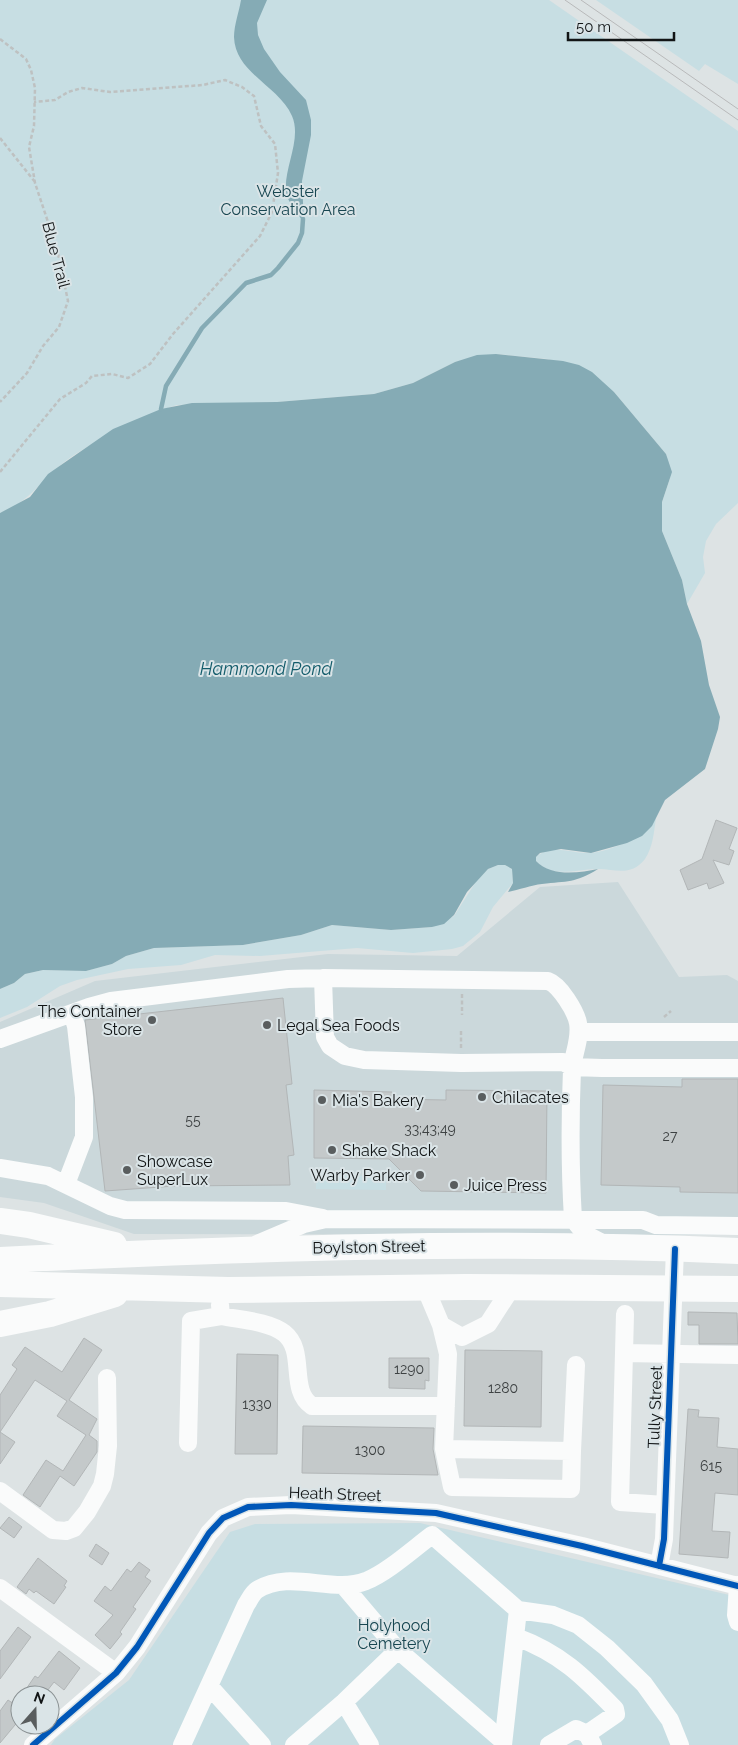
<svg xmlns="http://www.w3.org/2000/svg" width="738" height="1745" font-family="Raleway,sans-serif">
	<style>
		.built { fill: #cbd8db }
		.green { fill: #c7dee3 }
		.water { fill: #85abb5 }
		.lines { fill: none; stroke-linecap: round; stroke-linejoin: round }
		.stream { stroke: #85abb5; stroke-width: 4.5 }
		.building { fill: #c4c9ca; stroke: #b2b6b7 }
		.path { stroke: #bec1c1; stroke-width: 2.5; stroke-dasharray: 4 2.5; stroke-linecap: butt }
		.minor { stroke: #fafbfb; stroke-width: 18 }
		.highway { stroke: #fafbfb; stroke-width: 26 }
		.tram { stroke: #b8b9ba; stroke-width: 1 }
		.cycleway-casing { stroke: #dae4e7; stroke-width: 9 }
		.cycleway { stroke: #0057b8; stroke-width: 6 }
		.poi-dot { fill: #595d5e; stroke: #dae4e7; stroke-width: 2 }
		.labels { text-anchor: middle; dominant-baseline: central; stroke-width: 4; stroke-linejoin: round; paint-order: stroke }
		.number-label { font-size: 14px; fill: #3e4243 }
		.park-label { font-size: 16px; fill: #174651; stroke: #dae4e7 }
		.street-label { font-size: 16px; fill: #121516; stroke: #dae4e7 }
		.poi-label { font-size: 16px; fill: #121516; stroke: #dae4e7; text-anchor: start }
		.water-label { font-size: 18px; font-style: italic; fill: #135c6b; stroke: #dae4e7 }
	</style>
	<rect width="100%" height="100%" fill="#dde3e4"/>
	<path class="built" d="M 618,882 L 679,977 L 727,975 L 738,981 L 738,1235 L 134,1234 L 44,1203 L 0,1197 L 0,1022 L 95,981 L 328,954 L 457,956 L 540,887 Z"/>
	<path class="green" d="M 0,0 L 549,0 L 738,131 L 738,503 L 716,524 L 706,541 L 703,557 L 705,573 L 687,604 L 682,580 L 662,531 L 662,502 L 670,478 L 666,454 L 614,392 L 548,359 L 496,354 L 455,362 L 413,383 L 374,394 L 277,402 L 177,405 C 148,413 85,445 62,464 C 39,483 29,502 0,513 Z
		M 596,0 L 738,0 L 738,84 L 705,64 L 699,71 Z
		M 656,818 C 654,831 653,847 645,859 C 631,877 615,869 599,869 C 578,868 554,880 536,861 L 536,857 C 552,843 571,854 589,853 C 610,852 646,836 656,818 Z
		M 498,865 L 505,865 L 512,869 L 513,883 L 493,907 L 480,932 L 463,946 L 452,949 L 413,953 L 357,948 L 260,956 L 215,955 L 181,965 L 128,969 L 77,980 L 60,986 L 27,1007 L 0,1018 L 0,989 L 14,983 L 25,974 L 43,970 L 86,971 L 112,964 L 126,956 L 154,948 L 243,945 L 301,935 L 332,925 L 391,930 L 432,927 L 454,916 L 477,880 L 488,869 Z
		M 316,1175 L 386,1176 L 386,1190 L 316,1189 Z
		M 420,1523 L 738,1597 L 738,1745 L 51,1745 L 55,1739 L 129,1680 L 230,1532 L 255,1524 Z"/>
	<path class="water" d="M 241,0 L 267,0 L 257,23 L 258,35 L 264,49 L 280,72 L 306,100 L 311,120 L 311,135 L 302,181 L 304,224 C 299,213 287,203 286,191 C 284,167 302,139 292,116 C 279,86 235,73 234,37 C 234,25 239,12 241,0 Z
		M 496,354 L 563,361 L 579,365 L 592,372 L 614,392 L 666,454 L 672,472 L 662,502 L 662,531 L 682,580 L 687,604 L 701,641 L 709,685 L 720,717 L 718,729 L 705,769 L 665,800 L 652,826 L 642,836 L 627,843 L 591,853 L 561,849 L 540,853 L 536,857 L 536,861 C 551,877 579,873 598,869 C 576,883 567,881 542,884 C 531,885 519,890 508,892 L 513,883 L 512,869 L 505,865 L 498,865 L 488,869 L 467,892 L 454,915 L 444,924 L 432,927 L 391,930 L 332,925 L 301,935 L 243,945 L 154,948 L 126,956 L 112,964 L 86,971 L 43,970 L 25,974 L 14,983 L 0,989 L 0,513 L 30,497 L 48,474 L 113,429 L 161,409 L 192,403 L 277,402 L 374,394 L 413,383 L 455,362 L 477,355 Z"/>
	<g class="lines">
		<path class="stream" d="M 161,409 L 166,386 L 202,328 L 246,283 L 271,275 L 278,268 L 298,243 L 302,233 L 303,219"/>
	</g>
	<path class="building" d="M 716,820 L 737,828 L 729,849 L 734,851 L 729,865 L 713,860 L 724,883 L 709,889 L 707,883 L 688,890 L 680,870 L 702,859 Z
		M 283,998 L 292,1084 L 286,1085 L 294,1155 L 288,1156 L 290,1185 L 175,1186 L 105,1191 L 85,1020 Z
		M 682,1079 L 738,1079 L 738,1193 L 680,1192 L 680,1187 L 601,1185 L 603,1085 L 682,1087 Z
		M 314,1090 L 392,1092 L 392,1099 L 446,1100 L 446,1090 L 547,1091 L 546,1193 L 421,1191 L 389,1159 L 314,1158 Z
		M 688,1312 L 737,1313 L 738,1344 L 699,1344 L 699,1325 L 688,1325 Z
		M 84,1338 L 102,1350 L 69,1400 L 97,1419 L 89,1435 L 97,1441 L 97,1452 L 74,1486 L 60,1476 L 40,1507 L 23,1495 L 46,1460 L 63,1471 L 86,1435 L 57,1416 L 67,1401 L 35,1380 L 0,1432 L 15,1442 L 0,1464 L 0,1395 L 17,1369 L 12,1365 L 25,1347 L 62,1372 Z
		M 465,1350 L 542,1351 L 541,1427 L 464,1426 Z
		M 237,1354 L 278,1355 L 277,1454 L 235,1454 Z
		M 389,1358 L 429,1358 L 429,1381 L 425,1380 L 425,1389 L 389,1388 Z
		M 688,1409 L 699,1410 L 698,1417 L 719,1418 L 717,1447 L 738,1449 L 738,1495 L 715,1493 L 712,1531 L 730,1532 L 728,1558 L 679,1554 Z
		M 303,1426 L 434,1428 L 433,1449 L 438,1475 L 302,1473 Z
		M 9,1517 L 22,1527 L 14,1538 L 0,1528 Z
		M 96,1544 L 109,1553 L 102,1565 L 89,1556 Z
		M 38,1558 L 67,1581 L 64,1586 L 66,1587 L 54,1604 L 36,1591 L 34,1593 L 29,1589 L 26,1594 L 17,1587 Z
		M 139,1562 L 150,1570 L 145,1577 L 151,1581 L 133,1607 L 136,1609 L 120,1632 L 122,1634 L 110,1649 L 95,1635 L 113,1615 L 94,1601 L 105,1586 L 111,1591 L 127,1569 L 131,1572 Z
		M 18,1627 L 31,1637 L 0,1679 L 0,1651 Z
		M 59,1651 L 80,1668 L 64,1690 L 54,1682 L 44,1695 L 22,1695 L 35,1676 L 38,1678 Z
		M 8,1700 L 20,1708 L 20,1719 L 0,1743 L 0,1711 Z"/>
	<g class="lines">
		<path class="path" d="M 0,39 L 26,59 L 31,70 L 35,88 L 34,126 L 29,147 L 35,183 L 57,249 L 68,301 L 59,327 L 43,346 L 27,373 L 0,402
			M 0,138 L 35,182
			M 0,472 L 60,399 L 86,383 L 92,376 L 112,374 L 128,378 L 150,364 L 173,334 L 260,236 L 272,212 L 278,173 L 275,144 L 261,126 L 254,96 L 242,87 L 225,80 L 203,85 L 110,92 L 82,88 L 68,92 L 55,100 L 34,102
			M 462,994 L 462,1015
			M 664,1017 L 671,1011
			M 461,1048 L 461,1030"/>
		<path class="minor" d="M 323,978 L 325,1037 L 330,1046 L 345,1056 L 364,1060 L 461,1063 L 563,1062 L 572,1067 L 602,1068 L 738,1068
			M 579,1032 L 738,1032
			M 0,1039 L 89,1007 L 111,1001 L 288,979 L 323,978 L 548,981 C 560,985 576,1012 578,1023 C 581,1039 573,1054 572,1069 C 570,1118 570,1170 573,1219 L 585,1234 L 606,1245
			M 0,1168 L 48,1176 L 110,1206 L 125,1210 L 286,1211 L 323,1218
			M 66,1184 L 84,1137 L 84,1097 L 76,1026 L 72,1013
			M 257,1244 L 304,1224 L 326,1219 L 643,1220 L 656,1225 L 738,1226
			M 425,1287 L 441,1325 L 462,1337 L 488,1324 L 512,1287
			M 221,1316 C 240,1320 268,1321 284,1333 C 307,1351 288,1390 312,1406 L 446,1406
			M 441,1325 L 448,1354 L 444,1449 L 572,1451 L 576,1365
			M 624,1353 L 625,1314
			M 188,1443 L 191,1321 L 221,1316 L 220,1305
			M 444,1449 L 452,1487 L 571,1489 L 572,1451
			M 0,1491 L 53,1530 L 66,1531 L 74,1528 L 87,1512 L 102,1486 L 105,1474 L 108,1446 L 107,1378
			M 665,1505 L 620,1502 L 624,1353 L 738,1355
			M 659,1566 L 664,1539 L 675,1249
			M 343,1585 L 398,1650 L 503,1741
			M 738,1585 L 736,1615 L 738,1622
			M 0,1588 L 116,1673
			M 516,1637 C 560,1653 583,1676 615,1709 L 616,1714 L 587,1734
			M 210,1687 L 262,1745
			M 344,1702 L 370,1745
			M 33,1745 L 116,1673 L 137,1647 L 209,1533 L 223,1518 L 248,1507 L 291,1505 L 436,1513 L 582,1546 L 738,1586
			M 182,1745 L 246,1605 C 249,1601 252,1593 257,1590 C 290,1569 332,1594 366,1581 C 388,1572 413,1549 432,1535 L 518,1610 L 553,1615 L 578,1625 L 607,1648 L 644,1684 L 670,1720 L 680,1745
			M 294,1745 L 344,1702 L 398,1650
			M 503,1745 L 518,1610
			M 549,1745 L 576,1729 L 587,1734 L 593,1745"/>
		<path class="highway" d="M 0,1221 L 29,1225 L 114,1245
			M 0,1260 C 246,1248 492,1240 738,1251
			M 0,1284 L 228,1290 L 466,1287 L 738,1289
			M 0,1324 L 50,1314 L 115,1294"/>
		<path class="tram" d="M 565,0 L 738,120
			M 581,0 L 738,109"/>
		<g class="cycleway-casing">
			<path id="cycleway" d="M 659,1566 L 664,1539 L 675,1249
				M 33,1745 L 116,1673 L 137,1647 L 209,1533 L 223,1518 L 248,1507 L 291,1505 L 436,1513 L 582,1546 L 738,1586"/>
		</g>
		<use href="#cycleway" class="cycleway"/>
	</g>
	<g class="poi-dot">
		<circle cx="152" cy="1020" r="5"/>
		<circle cx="267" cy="1025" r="5"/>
		<circle cx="482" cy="1097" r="5"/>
		<circle cx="322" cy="1100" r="5"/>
		<circle cx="332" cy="1150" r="5"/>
		<circle cx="127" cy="1170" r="5"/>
		<circle cx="420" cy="1175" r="5"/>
		<circle cx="454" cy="1185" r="5"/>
	</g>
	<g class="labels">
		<g class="number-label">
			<text x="193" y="1120">55</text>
			<text x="430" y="1129">33;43;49</text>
			<text x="670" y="1136">27</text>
			<text x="409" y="1369">1290</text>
			<text x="503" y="1388">1280</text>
			<text x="257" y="1404">1330</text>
			<text x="370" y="1450">1300</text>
			<text x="711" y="1466">615</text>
		</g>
		<g class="park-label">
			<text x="288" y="191">Webster<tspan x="288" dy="18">Conservation Area</tspan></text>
			<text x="394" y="1625">Holyhood<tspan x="394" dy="18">Cemetery</tspan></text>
		</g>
		<g class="street-label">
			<text transform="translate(56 255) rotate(75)">Blue Trail</text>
			<text transform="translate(369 1247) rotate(-1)">Boylston Street</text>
			<text transform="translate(655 1407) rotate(-88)">Tully Street</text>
			<text transform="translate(335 1494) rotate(2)">Heath Street</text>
		</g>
		<g class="poi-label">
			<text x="142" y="1011" text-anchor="end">The Container<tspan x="142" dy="18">Store</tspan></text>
			<text x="277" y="1025">Legal Sea Foods</text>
			<text x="492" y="1097">Chilacates</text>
			<text x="332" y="1100">Mia's Bakery</text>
			<text x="342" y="1150">Shake Shack</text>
			<text x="137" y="1161">Showcase<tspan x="137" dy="18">SuperLux</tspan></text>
			<text x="410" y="1175" text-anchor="end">Warby Parker</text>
			<text x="464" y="1185">Juice Press</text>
		</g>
		<g class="water-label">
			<text x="266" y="668">Hammond Pond</text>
		</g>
	</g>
	<g transform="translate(35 1710) rotate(20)"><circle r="24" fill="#dae4e7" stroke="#8a9193"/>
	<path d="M0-4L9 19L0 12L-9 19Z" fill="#595d5e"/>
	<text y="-8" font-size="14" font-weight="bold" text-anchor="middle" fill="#121516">N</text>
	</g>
	<path d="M568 32v8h106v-8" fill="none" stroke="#121516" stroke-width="2.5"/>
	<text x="576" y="32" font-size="15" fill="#121516" stroke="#dae4e7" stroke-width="4" paint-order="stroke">50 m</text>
</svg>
